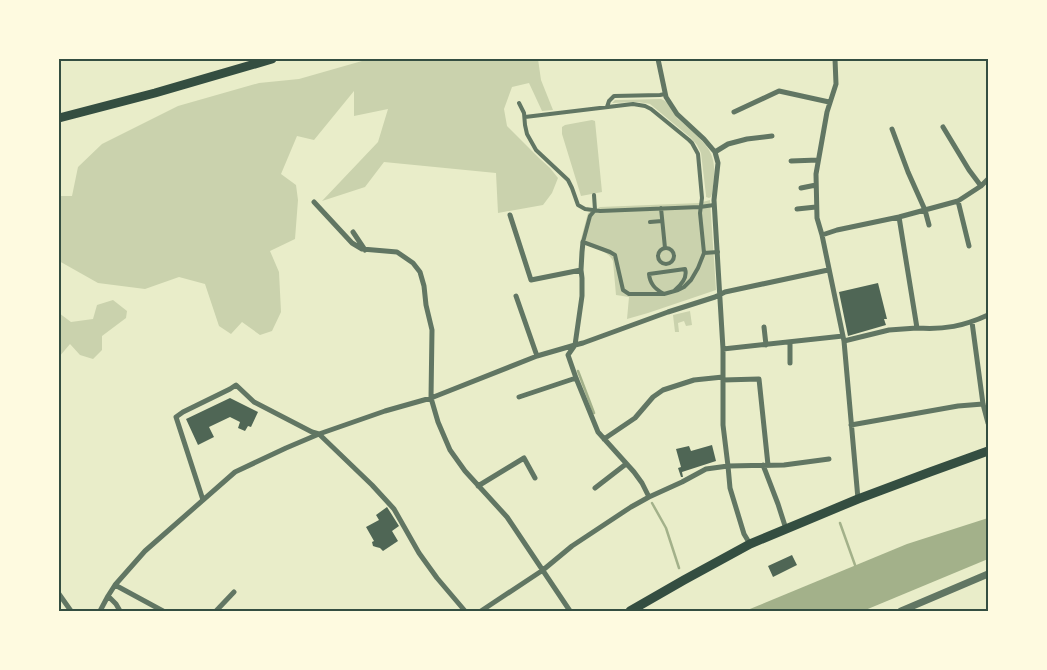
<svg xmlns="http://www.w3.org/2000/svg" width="1047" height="670" font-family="Inter,sans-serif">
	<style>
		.green { fill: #cad2ad }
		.water { fill: #a3b18a }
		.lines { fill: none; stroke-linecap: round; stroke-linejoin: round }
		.stream { stroke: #a3b18a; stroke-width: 2.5 }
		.building { fill: #4f6655 }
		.pedestrian { stroke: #617663; stroke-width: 4 }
		.minor { stroke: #617663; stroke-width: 5 }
		.tertiary { stroke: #617663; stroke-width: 7 }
		.trunk { stroke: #344e41; stroke-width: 9 }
		.neatline { fill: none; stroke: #344e41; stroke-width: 2 }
	</style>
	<rect width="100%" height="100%" fill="#e9edc9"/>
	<path class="green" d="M 369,59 L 538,59 L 541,80 L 553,110 L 542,111 L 529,83 L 512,87 L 504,109 L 507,126 L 539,158 L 550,168 L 558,178 L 552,193 L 543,205 L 498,213 L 496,173 L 384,162 L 365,187 L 322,201 L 378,142 L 388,109 L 354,116 L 354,91 L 314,140 L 297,136 L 281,174 L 296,185 L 298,200 L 295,239 L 270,251 L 279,272 L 281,312 L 272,331 L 260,335 L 242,322 L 231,334 L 219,326 L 205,284 L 179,277 L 145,289 L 98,283 L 59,261 L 59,196 L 72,196 L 78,167 L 102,144 L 178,106 L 259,83 L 299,79 Z
		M 661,99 C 669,101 673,112 678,119 C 683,123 688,127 693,132 C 717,154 716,163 712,194 L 711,197 L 709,198 L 706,197 L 706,195 L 701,153 L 697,145 L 691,138 L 650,104 L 638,102 L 612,103 L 615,100 Z
		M 592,120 L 595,121 L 602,192 L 581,196 L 562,134 L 562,127 L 565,125 Z
		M 710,200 L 716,290 L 648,313 L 627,319 L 629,297 L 616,295 L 613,261 C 608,250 590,246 580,243 L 588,213 L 600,207 L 699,203 Z
		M 113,300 L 127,311 L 126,318 L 102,336 L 102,350 L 93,359 L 80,355 L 70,344 L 59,357 L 59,313 L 71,322 L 93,319 L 97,305 Z
		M 690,311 L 692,325 L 686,326 L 684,321 L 678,323 L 679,332 L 675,332 L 673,315 Z"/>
	<path class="water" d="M 988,518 L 988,559 L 863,611 L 745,611 L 907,544 Z"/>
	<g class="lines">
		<path class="stream" d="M 578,371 L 594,413
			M 652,503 L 666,528 L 679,568
			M 840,523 L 855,565"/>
	</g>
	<path class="building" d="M 878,283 L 887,319 L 884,319 L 886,325 L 848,336 L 839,292 Z
		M 230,398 L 258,412 L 251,427 L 248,426 L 245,431 L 238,428 L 240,422 L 230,417 L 209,427 L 214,437 L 198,445 L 186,419 Z
		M 712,445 L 716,461 L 682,472 L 683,477 L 681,477 L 678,468 L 681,467 L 676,449 L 689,446 L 691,451 Z
		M 387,507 L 399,526 L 392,531 L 398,541 L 383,551 L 380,548 L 376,547 L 373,546 L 372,542 L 374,541 L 366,527 L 379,520 L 376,515 Z
		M 792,555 L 797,565 L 773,577 L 768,566 Z"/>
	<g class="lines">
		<path class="pedestrian" d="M 519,103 L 524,113 L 525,125 L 527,134 L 536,150 L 568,180 L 572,188 L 578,205 L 585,209 L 600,211 L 700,207 L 714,205
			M 607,107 L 609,101 L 614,96 L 660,95 L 665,94
			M 525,117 L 633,104 L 645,106 L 651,109 L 689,140 L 692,143 L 698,154 L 702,198 L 700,213 L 704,253 L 698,268 L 691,280 L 684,287 L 678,290 L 664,294 L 629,294 L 623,290 L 615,255 L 610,252 L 583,242 L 590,216 L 595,210 L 594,195
			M 661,208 L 665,248
			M 650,222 L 662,221
			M658 256a8 8 0 1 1 16 0a8 8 0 1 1-16 0Z
			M 704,253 L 718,252
			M 664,294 C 655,289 650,284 649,274 L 685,269 C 688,278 681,285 675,290"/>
		<path class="minor" d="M 734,112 L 779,91 L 829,102
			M 943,127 L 969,170 L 981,186
			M 892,129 L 908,172 L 925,210 L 929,225
			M 715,152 L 728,144 L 747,139 L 772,136
			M 791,161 L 818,160
			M 801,188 L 816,185
			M 958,201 L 969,246
			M 314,202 L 352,243 L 362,249 L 397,252 L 413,263 L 420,272 L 424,286 L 426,305 L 432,330 L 431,398 L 438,422 L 450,450 L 465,471 L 507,517 L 570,611
			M 797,209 L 816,207
			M 510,215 L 531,280 L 581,270 L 582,278 L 582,296 L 575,345 L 568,355 L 576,378 L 598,432 L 634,472 L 642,483 L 649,497
			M 899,217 L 917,328 C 944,330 964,326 988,315
			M 353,232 L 365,250
			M 822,235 L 817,218 L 816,174 L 827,112 L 836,84 L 835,59
			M 581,270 L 582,252 L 583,242
			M 516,296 L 537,356
			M 972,322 L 983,404 L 988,423
			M 764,327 L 766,345
			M 844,341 L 889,330 L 917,328
			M 723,349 L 843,336
			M 790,363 L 790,342
			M 723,380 L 759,379 L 768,465
			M 519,397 L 576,378
			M 851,425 L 958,406 L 983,404
			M 604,439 L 635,418 L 653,397 L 663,390 L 694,380 L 723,377
			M 763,465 L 778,504 L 786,529
			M 478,486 L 524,458 L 535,478
			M 595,488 L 626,464
			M 858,499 L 844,341 L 822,235 L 837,230 L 899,217 L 958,201 L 981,186 L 988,179
			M 203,500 L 176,417 L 183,412 L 230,389 L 236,385 L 254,402 L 312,432 L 319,434 L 372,485 L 394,509 L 419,553 L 437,578 L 465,611
			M 750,544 L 744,534 L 730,488 L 728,466 L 784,465 L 829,459
			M 115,585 L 163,611
			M 59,594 L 71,611
			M 108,596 L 116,604 L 120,611
			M 100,611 L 108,596 L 115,585 L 145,551 L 235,472 L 286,448 L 319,434 L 385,411 L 431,398 L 537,356 L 575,345 L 583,343 L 668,312 L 715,297 L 725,292 L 828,270
			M 216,611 L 234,592
			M 481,611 L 543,570 L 572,546 L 631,507 L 649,497 L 682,482 L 706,469 L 728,466 L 723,425 L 723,349 L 714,200 L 718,163 L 715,152 L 704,139 L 677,114 L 666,97 L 658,59"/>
		<path class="tertiary" d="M 901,611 L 988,574"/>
		<path class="trunk" d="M 59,118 L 155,93 L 272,59
			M 630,611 L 684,580 L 750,544 L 858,499 L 930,472 L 988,451"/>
	</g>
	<rect width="1047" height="670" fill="none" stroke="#fefae0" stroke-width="120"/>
	<rect x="60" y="60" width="927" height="550" class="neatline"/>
</svg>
